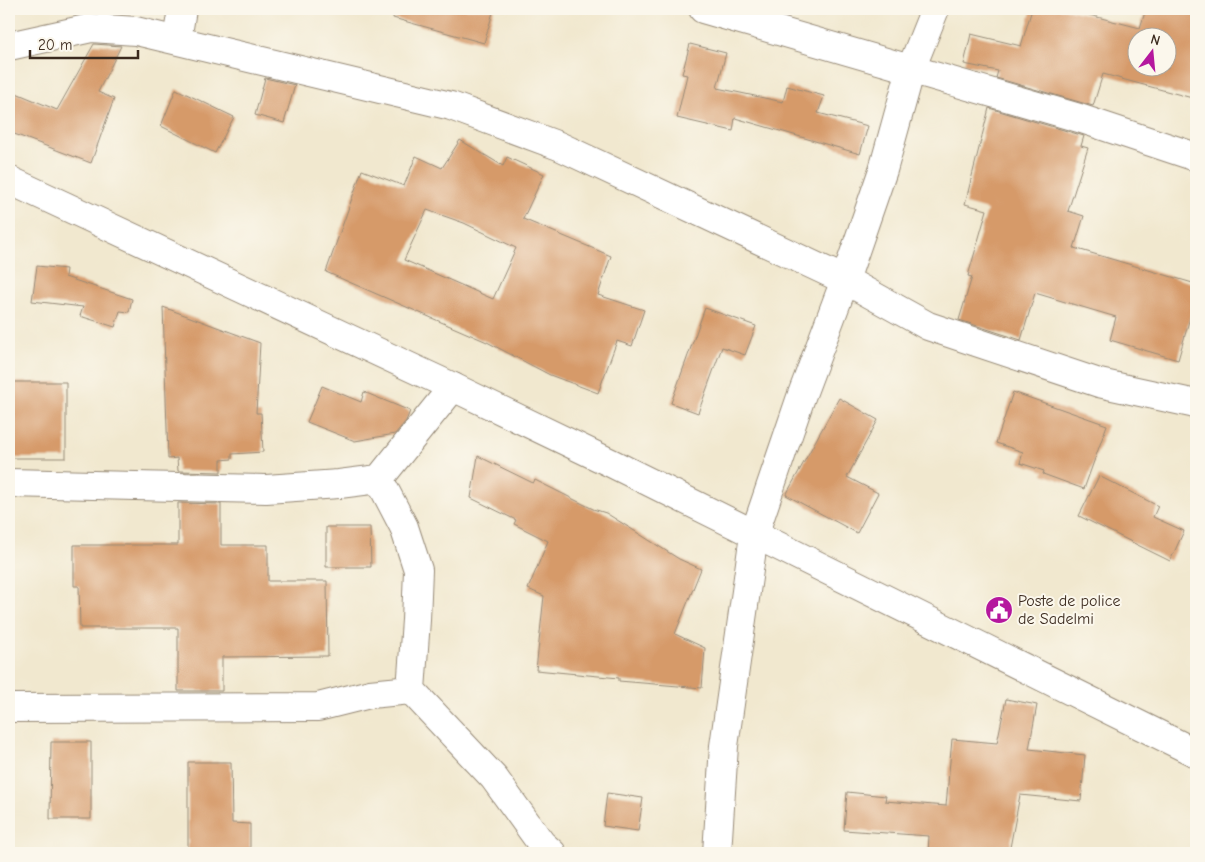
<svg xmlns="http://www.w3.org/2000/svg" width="1205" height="862" font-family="'Comic Neue',sans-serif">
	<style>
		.building { fill: #d69a69; fill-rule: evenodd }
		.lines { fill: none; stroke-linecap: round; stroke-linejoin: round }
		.street-casing { stroke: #968976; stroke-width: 30 }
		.secondary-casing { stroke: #968976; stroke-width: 30 }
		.street { stroke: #fff; stroke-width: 28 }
		.secondary { stroke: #fff; stroke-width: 28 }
		.labels { text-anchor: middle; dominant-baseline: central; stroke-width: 4; stroke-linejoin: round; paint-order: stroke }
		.poi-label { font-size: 16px; fill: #3b2a1e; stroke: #fbf7ec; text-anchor: start }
	</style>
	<rect width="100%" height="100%" fill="#fbf7ec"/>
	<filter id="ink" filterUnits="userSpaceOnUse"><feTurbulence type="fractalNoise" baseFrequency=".02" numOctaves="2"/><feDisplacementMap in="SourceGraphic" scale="10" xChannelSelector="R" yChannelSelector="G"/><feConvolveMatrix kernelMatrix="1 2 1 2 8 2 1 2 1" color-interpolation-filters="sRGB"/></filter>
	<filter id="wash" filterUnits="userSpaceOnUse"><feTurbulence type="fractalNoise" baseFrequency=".0096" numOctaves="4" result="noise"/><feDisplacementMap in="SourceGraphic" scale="20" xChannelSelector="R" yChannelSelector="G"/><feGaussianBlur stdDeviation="1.12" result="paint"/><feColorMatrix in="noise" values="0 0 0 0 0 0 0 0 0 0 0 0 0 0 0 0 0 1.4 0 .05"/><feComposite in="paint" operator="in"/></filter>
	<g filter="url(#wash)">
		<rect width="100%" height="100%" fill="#f1e8cf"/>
		<g id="blocks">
			<path class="building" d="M 394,9 L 494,9 L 484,43 L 393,18 Z
				M 1032,9 L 1066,9 L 1140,28 L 1146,9 L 1196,9 L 1196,99 L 1103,74 L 1093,106 L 996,78 L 998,71 L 964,64 L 971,34 L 1021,46 ZM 1138,38 L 1168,38 L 1168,68 L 1138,68 Z
				M 94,44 L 121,46 L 98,92 L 114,99 L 91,163 L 9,132 L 9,90 L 57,110 Z
				M 690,44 L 726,53 L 717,88 L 783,102 L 787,86 L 824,96 L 818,113 L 868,126 L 860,154 L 735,118 L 733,131 L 677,118 L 687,75 L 682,74 Z
				M 265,78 L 295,85 L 284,123 L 255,115 Z
				M 176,89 L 234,117 L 215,153 L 161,126 Z
				M 989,108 L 1084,136 L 1081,146 L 1088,148 L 1068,211 L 1084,216 L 1074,248 L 1196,284 L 1196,296 L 1178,360 L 1110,340 L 1116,317 L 1035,293 L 1021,340 L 959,320 L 972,277 L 968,276 L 987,210 L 965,204 Z
				M 460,140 L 503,166 L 507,157 L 544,174 L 523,219 L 611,256 L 598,295 L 644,310 L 632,346 L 617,341 L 598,393 L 550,375 L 487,342 L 326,272 L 362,170 L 404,186 L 416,156 L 442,168 ZM 427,210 L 464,223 L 516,248 L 493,299 L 404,260 Z
				M 37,266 L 66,269 L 65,277 L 132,299 L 129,312 L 120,311 L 115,327 L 80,316 L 83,307 L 32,301 Z
				M 163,307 L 260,343 L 256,413 L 261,413 L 263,452 L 232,454 L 232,459 L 221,460 L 221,472 L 178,471 L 177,458 L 168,459 Z
				M 705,308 L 756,326 L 745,355 L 722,347 L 698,413 L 671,403 Z
				M 9,382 L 66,382 L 66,458 L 9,458 Z
				M 322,386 L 361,402 L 364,392 L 410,411 L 406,421 L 395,434 L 355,441 L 307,422 Z
				M 1013,392 L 1107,425 L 1084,489 L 1043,474 L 1044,471 L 1020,463 L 1023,452 L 996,443 Z
				M 839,398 L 878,420 L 847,477 L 878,493 L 857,533 L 786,495 Z
				M 478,456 L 533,483 L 535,480 L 593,509 L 606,513 L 679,559 L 701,569 L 675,634 L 705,648 L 702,688 L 619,681 L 619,678 L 536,670 L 544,596 L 528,589 L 548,541 L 514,524 L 516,520 L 471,498 Z
				M 1099,476 L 1158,506 L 1153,517 L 1184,531 L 1170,561 L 1079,516 Z
				M 178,503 L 221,504 L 221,545 L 268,545 L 268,581 L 327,581 L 328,656 L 222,657 L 222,691 L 178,691 L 178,628 L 80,628 L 79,586 L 74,586 L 74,545 L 178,545 Z
				M 326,527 L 370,527 L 371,567 L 326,567 Z
				M 1006,699 L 1037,705 L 1029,749 L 1085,755 L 1081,801 L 1020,795 L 1009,853 L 928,853 L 929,836 L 844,830 L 847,792 L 886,796 L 885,801 L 946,806 L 952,739 L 997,743 Z
				M 51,742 L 91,742 L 91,819 L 50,819 Z
				M 188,762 L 231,762 L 232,823 L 250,824 L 250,853 L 188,853 Z
				M 607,793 L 643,798 L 638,831 L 603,826 Z"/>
		</g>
	</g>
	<g filter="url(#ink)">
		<use href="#blocks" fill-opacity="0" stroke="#968976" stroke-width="1"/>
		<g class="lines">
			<g class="street-casing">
				<path id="street" d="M 703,9 L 1079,118 L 1196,157
					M 177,40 L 182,9
					M 9,46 L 91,28 L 136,31 L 451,106 L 559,146 L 845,280 L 928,326 L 1099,383 L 1196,404
					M 9,483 L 266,489 L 339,484 L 379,479 L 453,387
					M 411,690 L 494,778 L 541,843 L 552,853
					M 9,708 L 318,707 L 370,694 L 411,690 L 416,620 L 418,570 L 404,527 L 379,479
					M 717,853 L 724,746 L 754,535 L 801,397 L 845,280 L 883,170 L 911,69 L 935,9"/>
			</g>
			<g class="secondary-casing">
				<path id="secondary" d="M 9,180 L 453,387 L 611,463 L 1196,753"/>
			</g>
			<use href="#street" class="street"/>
			<use href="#secondary" class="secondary"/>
		</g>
	</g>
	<defs>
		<g id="civic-disc" transform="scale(1.4375)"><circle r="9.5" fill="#b5179e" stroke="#fbf7ec"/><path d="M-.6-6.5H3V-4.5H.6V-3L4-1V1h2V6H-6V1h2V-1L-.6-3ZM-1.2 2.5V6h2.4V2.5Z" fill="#fff"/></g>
	</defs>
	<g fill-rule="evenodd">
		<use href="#civic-disc" x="999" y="610"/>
	</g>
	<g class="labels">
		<g class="poi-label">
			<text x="1018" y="601">Poste de police<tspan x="1018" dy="18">de Sadelmi</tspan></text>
		</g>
	</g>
	<rect width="1205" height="862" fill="none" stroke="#fbf7ec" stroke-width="30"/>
	<g transform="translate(1152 52) rotate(16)"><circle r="24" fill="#fbf7ec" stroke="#aea59a"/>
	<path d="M0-4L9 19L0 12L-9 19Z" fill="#b5179e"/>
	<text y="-8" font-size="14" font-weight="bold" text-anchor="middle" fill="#3b2a1e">N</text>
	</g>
	<path d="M30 50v8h108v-8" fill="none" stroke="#3b2a1e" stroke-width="2.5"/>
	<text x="38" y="50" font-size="15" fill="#3b2a1e" stroke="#fbf7ec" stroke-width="4" paint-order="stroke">20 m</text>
</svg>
